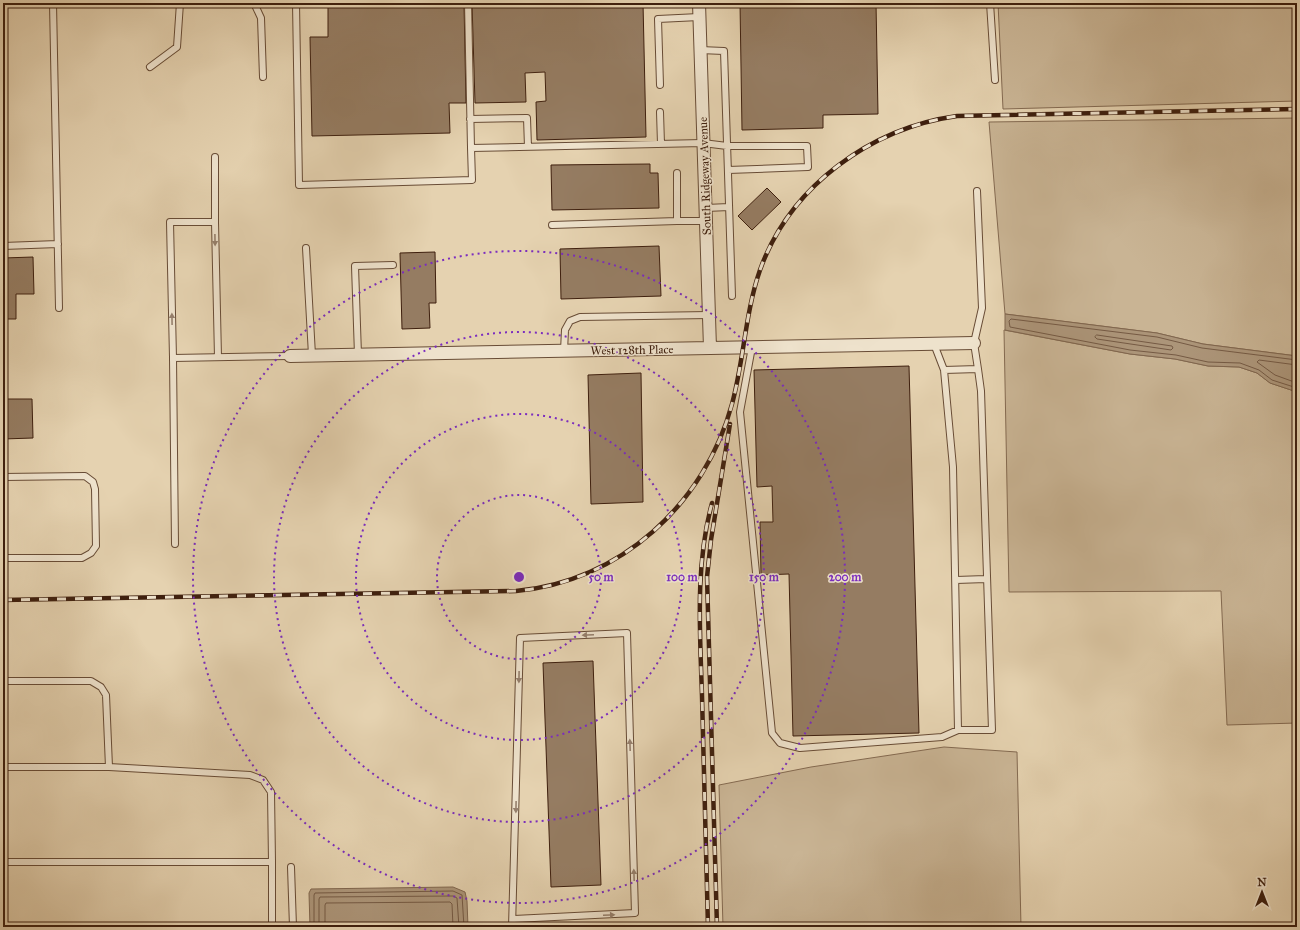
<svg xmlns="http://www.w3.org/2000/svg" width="1300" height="930" font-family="'IM FELL Great Primer',serif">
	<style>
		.green { fill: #c9b494; stroke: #846a51 }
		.water { fill: #ac9579; stroke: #80664e }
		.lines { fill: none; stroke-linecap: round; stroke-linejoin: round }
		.shore { stroke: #755a44; stroke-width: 1 }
		.building { fill: #957c62; stroke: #3e1f0e }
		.service-casing { stroke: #684c36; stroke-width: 8 }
		.minor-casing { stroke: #684c36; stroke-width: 14 }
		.service { stroke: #eee2cc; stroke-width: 6 }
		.minor { stroke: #eee2cc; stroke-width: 12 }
		.rail-casing { stroke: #3e1f0e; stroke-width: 4.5 }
		.rail { stroke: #eee2cc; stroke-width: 3; stroke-dasharray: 9; stroke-linecap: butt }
		.oneway { fill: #96806d }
		.ring { fill: none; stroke: #7b2cbf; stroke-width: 2; stroke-dasharray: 2 4 }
		.labels { text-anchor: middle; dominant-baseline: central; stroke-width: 3; stroke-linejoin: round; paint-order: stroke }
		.street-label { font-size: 12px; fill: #3e1f0e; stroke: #eee2cc }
		.centre { fill: #7b2cbf; stroke: #eee2cc; stroke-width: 2 }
		.ring-label { font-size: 12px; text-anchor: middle; font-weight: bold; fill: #7b2cbf; stroke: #eee2cc; stroke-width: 3; stroke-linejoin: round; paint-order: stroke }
	</style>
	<rect width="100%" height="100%" fill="#e5d2b0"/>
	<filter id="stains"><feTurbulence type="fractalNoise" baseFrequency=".005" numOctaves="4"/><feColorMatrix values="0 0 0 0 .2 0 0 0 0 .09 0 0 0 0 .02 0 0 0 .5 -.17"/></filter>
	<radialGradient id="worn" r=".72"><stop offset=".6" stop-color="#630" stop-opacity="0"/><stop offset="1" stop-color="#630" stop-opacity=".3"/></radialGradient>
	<path class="green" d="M 998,3 L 1297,3 L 1297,101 L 1003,109 Z
		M 1297,118 L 1297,356 L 1203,344 L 1157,333 L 1005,314 L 989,122 Z
		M 1004,330 L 1130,354 L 1175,359 L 1208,366 L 1239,367 L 1257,373 L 1270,383 L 1297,392 L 1297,723 L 1227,725 L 1221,591 L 1009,592 Z
		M 944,747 L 1017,752 L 1021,927 L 723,927 L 719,785 L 811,767 Z"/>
	<path class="water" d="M 1005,314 L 1157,333 L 1203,344 L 1297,356 L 1297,392 L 1270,383 L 1257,373 L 1239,367 L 1208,366 L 1175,359 L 1130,354 L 1005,330 Z
		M 453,887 L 465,892 L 467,901 L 468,927 L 310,927 L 309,893 L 311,889 Z"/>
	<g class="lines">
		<path class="shore" d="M 1097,335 L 1172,346 L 1173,348 L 1171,350 L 1097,339 L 1095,337 Z
			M 1297,360 L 1202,348 L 1157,337 L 1011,319 L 1009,321 L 1010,327 L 1130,350 L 1176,355 L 1208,362 L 1240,363 L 1259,370 L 1272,380 L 1297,388
			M 1297,365 L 1259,360 L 1257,362 L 1275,375 L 1297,383
			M 314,927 L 314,895 L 315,893 L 453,891 L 462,895 L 464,927
			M 319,927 L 319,899 L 320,897 L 453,896 L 457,898 L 459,927
			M 325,927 L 325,905 L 326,903 L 450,902 L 452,904 L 453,927"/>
	</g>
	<path class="building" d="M 328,3 L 464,3 L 466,103 L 449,103 L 450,133 L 312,136 L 310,37 L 328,37 Z
		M 472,3 L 643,3 L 646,137 L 537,140 L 536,102 L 546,101 L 545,72 L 525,73 L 526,102 L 475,103 Z
		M 740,3 L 876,3 L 878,114 L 823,115 L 823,128 L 742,130 Z
		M 650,164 L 650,173 L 658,173 L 659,208 L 552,210 L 551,165 Z
		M 767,188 L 781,202 L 752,230 L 738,216 Z
		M 659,246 L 661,296 L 561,299 L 560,249 Z
		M 435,252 L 436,303 L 429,303 L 430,328 L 402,329 L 400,253 Z
		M 33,257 L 34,294 L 16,294 L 16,319 L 3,319 L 3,258 Z
		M 909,366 L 919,733 L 793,736 L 789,574 L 761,575 L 760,522 L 773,522 L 772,486 L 757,487 L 754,370 Z
		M 641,373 L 643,502 L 591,504 L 588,375 Z
		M 3,399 L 32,399 L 33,438 L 3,439 Z
		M 593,661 L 601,885 L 551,887 L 543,663 Z"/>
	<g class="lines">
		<g class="service-casing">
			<path id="service" d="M 53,3 L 59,308
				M 254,3 L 261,18 L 263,77
				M 296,3 L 299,185 L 472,180 L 471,148
				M 468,3 L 471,148 L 703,143 L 727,146 L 807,146 L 808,167 L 728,170
				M 990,3 L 995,80
				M 700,50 L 724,51 L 732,296
				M 150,67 L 177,47 L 180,3
				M 660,85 L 658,19 L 699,17
				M 660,112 L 661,144
				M 470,119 L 527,118 L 528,147
				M 215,157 L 215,222
				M 677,173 L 677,221 L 706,221
				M 706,208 L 729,207
				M 552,225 L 677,221
				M 3,246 L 58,244
				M 306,248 L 312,355
				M 934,344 L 944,370 L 978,369 L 974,343 L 982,308 L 977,191
				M 752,347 L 740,412 L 772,733 L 780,743 L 800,748 L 942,737 L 958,730 L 992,730 L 981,391 L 978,369
				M 564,351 L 565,330 L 570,321 L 580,317 L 709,315
				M 358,355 L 355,266 L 393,265
				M 173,358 L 170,222 L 215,222 L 218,357
				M 944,370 L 953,467 L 958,730
				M 3,477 L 85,476 L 93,482 L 95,489 L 96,546 L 91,553 L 82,558 L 3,558
				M 175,544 L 173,358 L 290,356
				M 956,580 L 986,579
				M 3,681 L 91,681 L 101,687 L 106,695 L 109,767
				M 3,767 L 109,767 L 250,775 L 263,780 L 271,792 L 272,862
				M 3,862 L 272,862 L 272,927
				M 291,867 L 293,927
				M 512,927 L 520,638 L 627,633 L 635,913 L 514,919"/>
		</g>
		<g class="minor-casing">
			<path id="minor" d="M 699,3 L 710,348
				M 290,356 L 974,343"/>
		</g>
		<use href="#service" class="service"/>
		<use href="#minor" class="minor"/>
		<g class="rail-casing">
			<path id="rail" d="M 3,600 L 516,591 C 620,582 705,504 732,404 C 744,360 745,313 760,270 C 790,186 871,128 957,116 L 1297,109
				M 708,927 C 706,850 704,773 702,696 C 700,632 695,565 712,503
				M 717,927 L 707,577 L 711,540 L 730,424"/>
		</g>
		<use href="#rail" class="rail"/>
	</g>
	<defs><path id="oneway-solid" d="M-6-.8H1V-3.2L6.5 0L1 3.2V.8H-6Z"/></defs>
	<g class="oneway">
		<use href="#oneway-solid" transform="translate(215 240) rotate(89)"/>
		<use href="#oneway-solid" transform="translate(172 319) rotate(-91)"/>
		<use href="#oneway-solid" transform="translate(588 635) rotate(177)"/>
		<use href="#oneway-solid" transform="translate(519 677) rotate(91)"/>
		<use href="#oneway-solid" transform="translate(630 745) rotate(-92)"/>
		<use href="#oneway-solid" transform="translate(516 807) rotate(91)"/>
		<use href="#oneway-solid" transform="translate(634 875) rotate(-92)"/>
		<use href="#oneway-solid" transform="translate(609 915) rotate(-2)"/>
	</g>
	<g class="ring">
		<circle cx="519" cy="577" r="82"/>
		<circle cx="519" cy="577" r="163"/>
		<circle cx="519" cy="577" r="245"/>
		<circle cx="519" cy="577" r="326"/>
	</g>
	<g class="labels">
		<g class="street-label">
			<text transform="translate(705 176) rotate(-92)">South Ridgeway Avenue</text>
			<text transform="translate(632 350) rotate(-1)">West 128th Place</text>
		</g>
	</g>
	<circle cx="519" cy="577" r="6" class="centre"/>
	<g class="ring-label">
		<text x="601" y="581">50 m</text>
		<text x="682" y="581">100 m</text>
		<text x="764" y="581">150 m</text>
		<text x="845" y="581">200 m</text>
	</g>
	<rect width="1300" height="930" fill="none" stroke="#e5d2b0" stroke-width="16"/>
	<rect x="4" y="4" width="1292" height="922" fill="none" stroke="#3e1f0e" stroke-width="2"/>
	<rect x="8" y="8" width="1284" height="914" fill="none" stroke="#3e1f0e"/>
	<g transform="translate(1262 892)" stroke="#eee2cc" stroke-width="3" paint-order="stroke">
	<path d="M0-3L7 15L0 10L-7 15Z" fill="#3e1f0e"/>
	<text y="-6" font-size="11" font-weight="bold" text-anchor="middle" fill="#3e1f0e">N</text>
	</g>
	<rect width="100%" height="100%" filter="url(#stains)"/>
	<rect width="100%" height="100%" fill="url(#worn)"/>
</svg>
